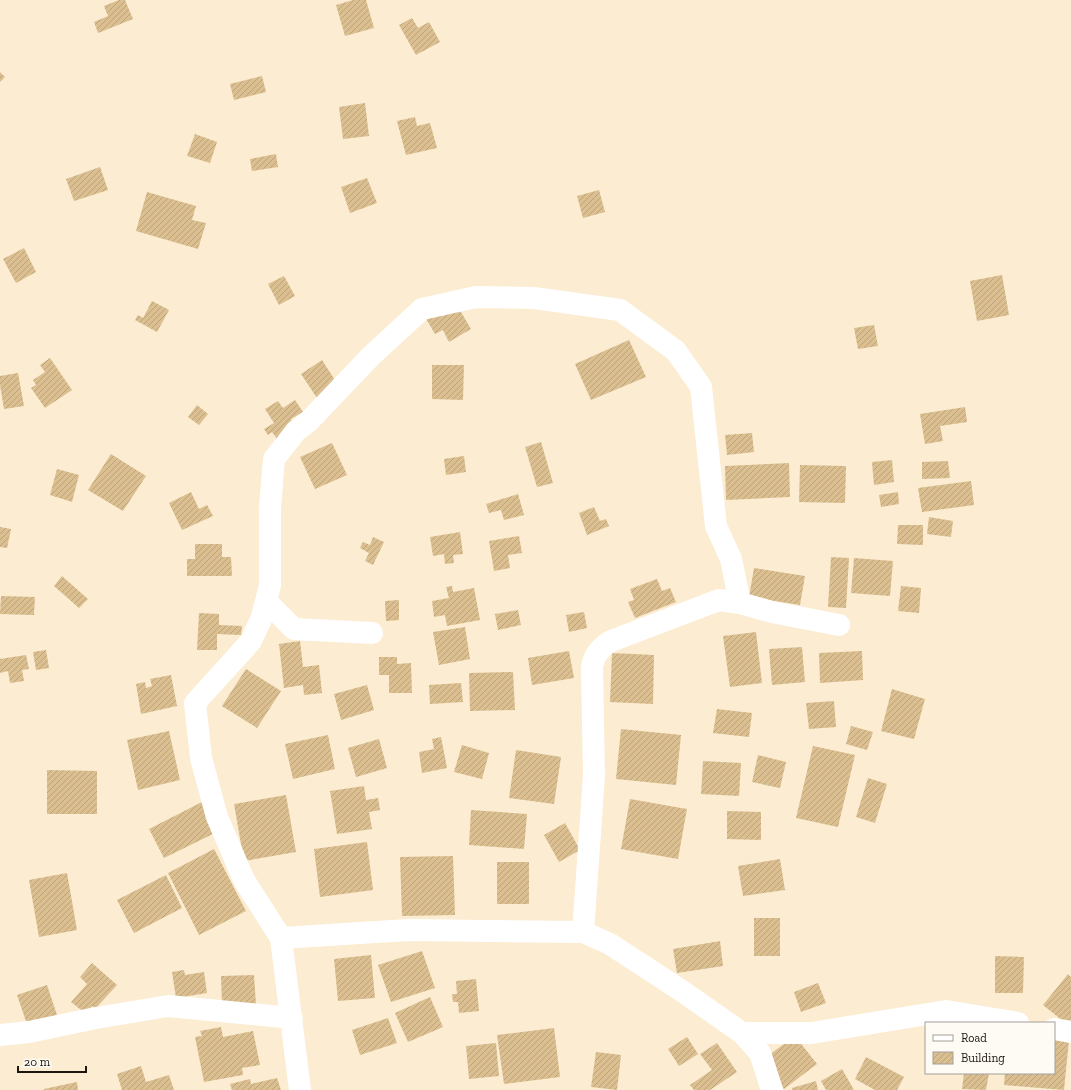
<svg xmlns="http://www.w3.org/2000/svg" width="1071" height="1090" font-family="'Zilla Slab',serif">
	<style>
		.building { fill: url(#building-hatch) }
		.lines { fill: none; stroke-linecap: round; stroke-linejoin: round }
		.minor { stroke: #fff; stroke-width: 22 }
	</style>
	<defs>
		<pattern id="building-hatch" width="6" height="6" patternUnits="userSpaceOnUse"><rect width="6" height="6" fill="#dbbf90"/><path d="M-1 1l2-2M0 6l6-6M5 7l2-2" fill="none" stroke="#bba37b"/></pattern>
	</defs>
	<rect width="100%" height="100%" fill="#fcecd1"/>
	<path class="building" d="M 119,0 L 125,0 L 133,19 L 98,33 L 94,22 L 108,16 L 104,6 Z
		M 353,0 L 366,0 L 374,28 L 345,36 L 336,5 Z
		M 412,18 L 418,28 L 429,22 L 440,42 L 416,55 L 399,25 Z
		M 0,72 L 5,77 L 0,82 Z
		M 262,76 L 266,92 L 234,100 L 230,84 Z
		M 365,103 L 369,136 L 343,139 L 339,107 Z
		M 415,117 L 417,126 L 430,123 L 437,148 L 406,155 L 397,121 Z
		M 195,134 L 217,142 L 210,163 L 187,156 Z
		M 276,154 L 278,167 L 252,171 L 250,159 Z
		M 100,167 L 108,190 L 74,201 L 66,179 Z
		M 367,178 L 377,203 L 350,213 L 341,187 Z
		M 599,190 L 605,212 L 583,218 L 577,196 Z
		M 147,192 L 196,206 L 192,220 L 206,223 L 198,249 L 136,231 Z
		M 24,248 L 36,272 L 16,283 L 3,259 Z
		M 1002,275 L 1009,315 L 977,321 L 970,281 Z
		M 284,276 L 295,296 L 279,305 L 268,284 Z
		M 152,301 L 169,310 L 157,332 L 135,320 L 138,315 L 143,318 Z
		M 458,307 L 471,329 L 449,342 L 443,330 L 435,334 L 425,317 L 438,309 L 443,316 Z
		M 874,325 L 878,346 L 858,349 L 854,328 Z
		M 629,340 L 646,377 L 591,400 L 575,364 Z
		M 50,358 L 72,390 L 45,408 L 31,388 L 36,385 L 33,380 L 45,372 L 40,365 Z
		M 322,360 L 340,388 L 319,401 L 301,374 Z
		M 432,365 L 464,365 L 463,400 L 432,399 Z
		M 18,373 L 24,406 L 4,409 L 0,385 L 0,376 Z
		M 295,400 L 303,412 L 291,419 L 297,429 L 278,440 L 272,432 L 268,435 L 264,429 L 274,423 L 265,409 L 278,401 L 283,408 Z
		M 197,405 L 208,414 L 199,425 L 188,417 Z
		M 965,407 L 967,422 L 940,426 L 943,441 L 925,444 L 920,414 Z
		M 752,433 L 754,452 L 727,455 L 725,435 Z
		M 541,442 L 553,483 L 537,487 L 525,447 Z
		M 332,443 L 347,475 L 315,489 L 300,457 Z
		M 111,454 L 146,476 L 123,511 L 88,490 Z
		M 464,456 L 466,472 L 446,475 L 444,459 Z
		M 892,460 L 894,482 L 874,485 L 872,462 Z
		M 948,461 L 950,478 L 922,479 L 922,462 Z
		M 789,463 L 790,497 L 726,500 L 725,466 Z
		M 800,465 L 846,466 L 845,503 L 799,502 Z
		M 57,469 L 79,475 L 72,502 L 50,495 Z
		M 971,481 L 974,505 L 922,512 L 918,488 Z
		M 191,492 L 199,509 L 207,505 L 213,516 L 182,530 L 169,503 Z
		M 898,492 L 899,504 L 881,507 L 879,495 Z
		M 518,494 L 524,515 L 504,520 L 501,510 L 489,513 L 486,504 Z
		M 594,507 L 600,521 L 606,519 L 609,526 L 587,535 L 579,513 Z
		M 929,517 L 953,521 L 951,537 L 927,534 Z
		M 898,525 L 923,525 L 923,545 L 897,544 Z
		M 0,527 L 11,529 L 7,548 L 0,547 Z
		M 460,532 L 463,554 L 453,555 L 454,563 L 445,564 L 444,554 L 433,556 L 430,537 Z
		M 519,536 L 522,553 L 508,555 L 510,568 L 494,571 L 489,541 Z
		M 373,537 L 384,542 L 373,565 L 365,561 L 369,553 L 360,548 L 363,542 L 370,545 Z
		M 195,544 L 222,544 L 222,557 L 231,557 L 232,576 L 187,576 L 187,559 L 195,559 Z
		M 831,557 L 849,558 L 846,608 L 828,607 Z
		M 854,558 L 893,561 L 890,596 L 851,593 Z
		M 754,568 L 805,576 L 800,605 L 749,597 Z
		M 62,576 L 88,599 L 79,608 L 54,586 Z
		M 657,579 L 662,591 L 670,588 L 676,602 L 635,618 L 628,602 L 634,600 L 630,589 Z
		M 452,586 L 453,592 L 474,588 L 480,620 L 447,626 L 445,615 L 434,617 L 432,601 L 449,598 L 446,587 Z
		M 901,586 L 921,588 L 919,613 L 898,611 Z
		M 1,596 L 35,597 L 34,615 L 0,614 Z
		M 399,600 L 399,620 L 386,621 L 385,601 Z
		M 518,610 L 521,625 L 498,630 L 495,614 Z
		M 584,612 L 587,628 L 569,632 L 566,615 Z
		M 199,613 L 219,614 L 219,625 L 242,626 L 241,635 L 217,634 L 217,650 L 197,650 Z
		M 465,627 L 470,659 L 439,665 L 433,632 Z
		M 756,632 L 762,683 L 730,687 L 723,636 Z
		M 300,641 L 303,667 L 319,665 L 322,693 L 304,695 L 303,685 L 284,688 L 279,644 Z
		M 802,647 L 805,682 L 772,685 L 769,649 Z
		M 46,650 L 49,668 L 36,670 L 33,652 Z
		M 569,651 L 574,678 L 532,685 L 528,658 Z
		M 862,651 L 863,680 L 820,683 L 819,653 Z
		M 612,653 L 654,655 L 653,704 L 610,702 Z
		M 26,655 L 29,669 L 22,670 L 24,681 L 10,683 L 8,671 L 0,673 L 0,659 Z
		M 379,657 L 397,657 L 397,664 L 411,663 L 412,693 L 389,693 L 389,675 L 379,675 Z
		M 246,669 L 281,691 L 257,728 L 222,706 Z
		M 513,672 L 515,710 L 470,711 L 469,673 Z
		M 171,675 L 177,706 L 141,714 L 136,684 L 145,682 L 146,688 L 152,686 L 150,679 Z
		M 461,683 L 463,702 L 430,704 L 429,685 Z
		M 367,685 L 374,710 L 341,720 L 334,694 Z
		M 892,689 L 925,699 L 914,739 L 881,731 Z
		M 834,701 L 836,727 L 809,729 L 806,703 Z
		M 717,709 L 752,713 L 749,737 L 713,733 Z
		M 851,726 L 873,732 L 867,750 L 846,744 Z
		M 621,729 L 681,735 L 676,785 L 616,779 Z
		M 169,731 L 180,780 L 138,790 L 127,740 Z
		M 328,735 L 335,769 L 293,779 L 285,744 Z
		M 441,737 L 447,768 L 422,773 L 419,752 L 434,749 L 432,739 Z
		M 379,739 L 387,768 L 356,777 L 348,748 Z
		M 462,745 L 489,753 L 482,779 L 454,772 Z
		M 813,746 L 855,755 L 838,827 L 796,818 Z
		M 516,750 L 561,757 L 554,804 L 509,798 Z
		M 758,755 L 786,762 L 780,788 L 752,782 Z
		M 703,761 L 741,763 L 739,796 L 701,794 Z
		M 47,770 L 97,771 L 97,814 L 47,814 Z
		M 868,778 L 887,784 L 875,823 L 856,817 Z
		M 364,786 L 366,800 L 378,798 L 380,810 L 369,812 L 372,829 L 337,834 L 330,791 Z
		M 286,795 L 296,852 L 244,861 L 234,804 Z
		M 630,799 L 687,809 L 678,859 L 621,849 Z
		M 202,802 L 217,832 L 164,858 L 149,829 Z
		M 471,810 L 527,814 L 524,849 L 469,845 Z
		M 727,811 L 761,812 L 761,840 L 727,839 Z
		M 565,823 L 580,850 L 559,862 L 544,835 Z
		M 367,842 L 373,890 L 320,897 L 314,849 Z
		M 214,849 L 246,911 L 199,935 L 168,873 Z
		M 453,856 L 455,915 L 402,916 L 400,857 Z
		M 780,859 L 785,890 L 743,896 L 738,866 Z
		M 497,862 L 529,862 L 529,904 L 497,904 Z
		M 67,873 L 77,930 L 39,937 L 29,880 Z
		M 166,875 L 182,908 L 134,933 L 117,900 Z
		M 754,918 L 780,918 L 780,956 L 754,956 Z
		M 720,941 L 723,966 L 677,973 L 673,949 Z
		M 422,951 L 435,988 L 391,1002 L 378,965 Z
		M 371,955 L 375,998 L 338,1001 L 334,959 Z
		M 995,956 L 1024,957 L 1023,993 L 995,993 Z
		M 92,963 L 117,985 L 95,1009 L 92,1006 L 85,1013 L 71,1002 L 87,984 L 80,977 Z
		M 184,970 L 185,975 L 204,972 L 207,993 L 176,998 L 172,972 Z
		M 1068,974 L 1071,977 L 1071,1022 L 1068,1025 L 1043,1005 Z
		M 254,975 L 256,1005 L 222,1006 L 221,976 Z
		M 476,979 L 479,1011 L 459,1013 L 458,1002 L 453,1002 L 452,994 L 457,994 L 456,981 Z
		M 818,983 L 826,1003 L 801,1012 L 794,992 Z
		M 47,985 L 58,1018 L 28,1027 L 17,995 Z
		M 430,997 L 443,1027 L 408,1042 L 395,1013 Z
		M 388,1018 L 397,1043 L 360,1055 L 352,1030 Z
		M 221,1027 L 223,1037 L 253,1031 L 260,1065 L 242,1068 L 243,1075 L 204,1082 L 195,1037 L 202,1036 L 200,1031 Z
		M 554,1028 L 560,1077 L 504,1084 L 497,1035 Z
		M 795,1036 L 817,1064 L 784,1089 L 762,1060 Z
		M 687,1037 L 698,1054 L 679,1066 L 668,1049 Z
		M 1054,1039 L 1069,1040 L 1064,1090 L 1004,1085 L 1005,1073 L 1054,1073 Z
		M 496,1043 L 499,1076 L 469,1079 L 466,1046 Z
		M 717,1043 L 737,1072 L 710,1090 L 694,1090 L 690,1085 L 712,1070 L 700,1054 Z
		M 596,1052 L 621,1055 L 617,1090 L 591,1087 Z
		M 866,1057 L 904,1077 L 897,1090 L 875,1090 L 855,1079 Z
		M 141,1066 L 146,1082 L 169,1075 L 174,1090 L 122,1090 L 117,1074 Z
		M 842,1069 L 854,1090 L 826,1090 L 821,1081 Z
		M 964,1073 L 989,1073 L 986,1090 L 962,1089 Z
		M 277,1078 L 281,1090 L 232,1090 L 230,1084 L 250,1079 L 251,1084 Z
		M 816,1081 L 818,1090 L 792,1090 L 792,1088 Z
		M 77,1082 L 78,1090 L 44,1090 L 44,1089 Z"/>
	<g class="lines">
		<path class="minor" d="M 266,601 L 294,629 L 372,633
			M 583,932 L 594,776 L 592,667 C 594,654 601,647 611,641 L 719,600 L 740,603 L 772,612 L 839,625
			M 281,938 L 408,930 L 583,932 L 610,944 L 682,991 L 742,1033 L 760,1053 L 772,1090
			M 1054,1029 L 1071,1032
			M 742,1033 L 812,1033 L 946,1011 L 1018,1023
			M 0,1035 L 29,1032 L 96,1018 L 168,1006 L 292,1018
			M 300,1090 L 281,938 L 244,880 L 217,817 L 201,758 L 195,703 L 251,641 L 262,617 L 270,585 L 270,508 L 274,459 L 296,431 L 309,421 L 371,356 L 422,309 L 476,297 L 534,298 L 620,310 L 676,351 L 701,387 L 716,526 L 731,559 L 740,603"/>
	</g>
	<rect x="925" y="1022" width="130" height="52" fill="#fefbf5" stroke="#a49f98"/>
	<rect x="933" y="1035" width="20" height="6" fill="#ffffff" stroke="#a49f98"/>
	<text x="961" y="1042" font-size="12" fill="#1c160d">Road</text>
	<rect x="933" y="1052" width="20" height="12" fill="url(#building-hatch)" stroke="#a49f98"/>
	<text x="961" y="1062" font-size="12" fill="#1c160d">Building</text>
	<path d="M18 1066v6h68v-6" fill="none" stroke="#1c160d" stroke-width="2"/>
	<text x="24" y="1066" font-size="12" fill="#1c160d" stroke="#fefbf5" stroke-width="3" paint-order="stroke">20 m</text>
</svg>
